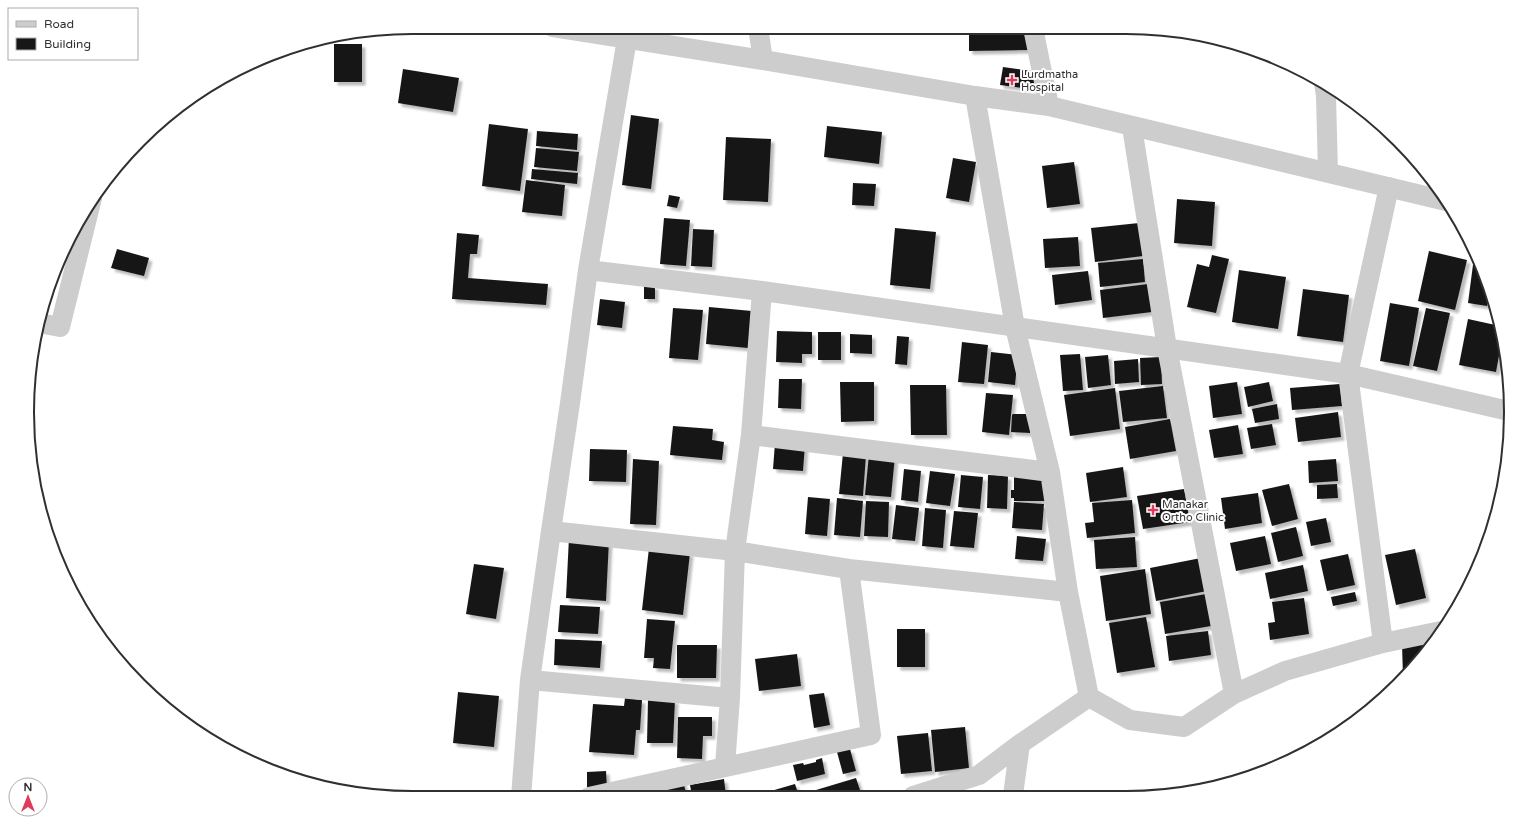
<svg xmlns="http://www.w3.org/2000/svg" width="1538" height="825" font-family="'Varela Round',sans-serif">
	<style>
		.building { fill: #171717; filter: url(#shadow) }
		.lines { fill: none; stroke-linecap: round; stroke-linejoin: round }
		.minor { stroke: #cdcdcd; stroke-width: 20 }
		.poi-dot { fill: #de3c5a; stroke: #fff; stroke-width: 1.5 }
		.labels { text-anchor: middle; dominant-baseline: central; stroke-width: 4; stroke-linejoin: round; paint-order: stroke }
		.poi-label { font-size: 11px; fill: #303030; stroke: #fff; text-anchor: start }
		.rim { fill: none; stroke: #303030; stroke-width: 2 }
	</style>
	<defs>
		<filter id="shadow"><feDropShadow dx="3.5" dy="3.5" stdDeviation="1" flood-color="#0004"/></filter>
	</defs>
	<rect width="100%" height="100%" fill="#fff"/>
	<path class="building" d="M 969,28 L 1029,28 L 1030,50 L 969,51 Z
		M 334,44 L 362,44 L 362,82 L 334,82 Z
		M 1003,67 L 1040,72 L 1037,90 L 1000,85 Z
		M 403,69 L 459,78 L 453,112 L 398,103 Z
		M 631,115 L 659,119 L 651,189 L 622,185 Z
		M 489,124 L 528,129 L 520,191 L 482,186 Z
		M 827,126 L 882,132 L 879,164 L 824,157 Z
		M 537,131 L 578,134 L 577,150 L 536,146 Z
		M 726,137 L 771,139 L 768,202 L 723,200 Z
		M 536,148 L 579,152 L 577,171 L 534,167 Z
		M 953,158 L 976,162 L 969,202 L 946,198 Z
		M 1074,162 L 1080,204 L 1047,208 L 1042,166 Z
		M 532,169 L 578,173 L 577,184 L 531,179 Z
		M 526,180 L 565,185 L 562,216 L 522,212 Z
		M 853,183 L 876,184 L 874,206 L 852,205 Z
		M 669,195 L 680,197 L 677,208 L 667,206 Z
		M 1177,199 L 1215,202 L 1212,246 L 1174,243 Z
		M 664,218 L 690,220 L 686,266 L 660,264 Z
		M 1139,223 L 1143,256 L 1095,262 L 1091,228 Z
		M 895,228 L 936,232 L 930,289 L 890,285 Z
		M 693,229 L 714,230 L 712,267 L 691,266 Z
		M 457,233 L 479,235 L 477,254 L 470,254 L 468,278 L 548,284 L 546,305 L 452,299 Z
		M 1078,237 L 1080,266 L 1045,268 L 1043,239 Z
		M 117,249 L 149,258 L 144,276 L 111,268 Z
		M 1429,251 L 1467,260 L 1455,310 L 1418,301 Z
		M 1212,255 L 1229,259 L 1216,313 L 1187,307 L 1197,264 L 1209,267 Z
		M 1474,257 L 1477,258 L 1489,290 L 1487,306 L 1468,303 Z
		M 1143,259 L 1145,282 L 1100,287 L 1098,263 Z
		M 1239,270 L 1286,277 L 1278,329 L 1232,322 Z
		M 1088,271 L 1092,300 L 1055,305 L 1052,275 Z
		M 1148,284 L 1152,312 L 1103,318 L 1100,290 Z
		M 644,286 L 655,286 L 655,299 L 644,299 Z
		M 1303,289 L 1349,295 L 1343,342 L 1297,336 Z
		M 600,299 L 625,302 L 622,328 L 597,325 Z
		M 1390,303 L 1419,308 L 1409,366 L 1380,361 Z
		M 1494,303 L 1498,313 L 1499,317 L 1492,316 Z
		M 709,307 L 752,311 L 748,348 L 706,344 Z
		M 673,308 L 703,310 L 698,360 L 669,358 Z
		M 1426,308 L 1450,313 L 1437,371 L 1413,366 Z
		M 1468,319 L 1500,326 L 1502,339 L 1496,372 L 1459,365 Z
		M 777,331 L 812,332 L 812,354 L 802,354 L 802,363 L 776,362 Z
		M 818,332 L 841,332 L 841,360 L 818,360 Z
		M 850,334 L 872,335 L 872,354 L 850,353 Z
		M 897,336 L 909,337 L 907,365 L 895,364 Z
		M 962,342 L 988,345 L 984,384 L 958,382 Z
		M 991,352 L 1018,355 L 1015,385 L 988,382 Z
		M 1080,354 L 1083,390 L 1063,391 L 1060,355 Z
		M 1108,355 L 1111,385 L 1088,388 L 1085,357 Z
		M 1161,357 L 1162,384 L 1141,385 L 1140,358 Z
		M 1138,359 L 1139,382 L 1115,384 L 1114,361 Z
		M 779,379 L 802,379 L 801,409 L 778,408 Z
		M 840,382 L 874,382 L 874,421 L 841,422 Z
		M 1237,382 L 1242,414 L 1213,418 L 1209,386 Z
		M 1269,382 L 1273,401 L 1248,407 L 1244,387 Z
		M 1340,384 L 1342,406 L 1292,410 L 1290,388 Z
		M 910,385 L 946,385 L 947,435 L 911,435 Z
		M 1163,386 L 1167,418 L 1123,422 L 1119,391 Z
		M 1115,388 L 1120,429 L 1070,436 L 1064,395 Z
		M 986,393 L 1013,395 L 1009,435 L 982,432 Z
		M 1277,404 L 1279,419 L 1255,423 L 1252,409 Z
		M 1338,412 L 1341,437 L 1298,442 L 1295,418 Z
		M 1013,414 L 1030,414 L 1030,433 L 1011,432 L 1012,415 Z
		M 1170,419 L 1176,451 L 1130,459 L 1125,427 Z
		M 1272,424 L 1276,445 L 1251,449 L 1247,428 Z
		M 1238,425 L 1243,454 L 1214,458 L 1209,430 Z
		M 673,426 L 713,429 L 712,440 L 724,442 L 722,460 L 670,455 Z
		M 775,443 L 805,444 L 803,471 L 773,469 Z
		M 590,449 L 627,450 L 626,482 L 589,481 Z
		M 843,453 L 866,455 L 863,496 L 839,494 Z
		M 869,454 L 895,456 L 891,497 L 865,495 Z
		M 633,459 L 659,461 L 656,525 L 630,524 Z
		M 1336,459 L 1338,481 L 1309,483 L 1308,461 Z
		M 1123,467 L 1127,497 L 1090,502 L 1086,473 Z
		M 904,469 L 921,471 L 918,502 L 901,500 Z
		M 930,471 L 955,474 L 950,506 L 926,503 Z
		M 961,475 L 983,477 L 980,509 L 958,507 Z
		M 988,475 L 1008,476 L 1007,509 L 987,508 Z
		M 1014,477 L 1046,477 L 1045,501 L 1014,501 L 1014,498 L 1011,498 L 1011,490 L 1014,490 Z
		M 1289,484 L 1298,519 L 1272,526 L 1262,490 Z
		M 1337,484 L 1338,498 L 1317,499 L 1317,485 Z
		M 1184,489 L 1190,522 L 1143,529 L 1137,496 Z
		M 1258,493 L 1262,523 L 1225,529 L 1221,498 Z
		M 808,497 L 830,499 L 827,536 L 805,534 Z
		M 837,498 L 863,501 L 860,537 L 834,535 Z
		M 1132,500 L 1135,533 L 1087,538 L 1085,523 L 1094,522 L 1092,503 Z
		M 866,501 L 889,502 L 888,537 L 864,536 Z
		M 1014,502 L 1044,504 L 1042,530 L 1012,528 Z
		M 896,505 L 919,508 L 915,541 L 892,539 Z
		M 925,508 L 946,510 L 943,548 L 922,546 Z
		M 954,511 L 978,513 L 974,548 L 950,546 Z
		M 1326,518 L 1331,542 L 1311,546 L 1306,522 Z
		M 1296,527 L 1303,556 L 1278,562 L 1271,533 Z
		M 1017,536 L 1046,539 L 1043,561 L 1015,559 Z
		M 1265,536 L 1271,564 L 1236,571 L 1230,543 Z
		M 569,537 L 609,540 L 606,601 L 566,598 Z
		M 1135,537 L 1137,567 L 1096,569 L 1094,540 Z
		M 649,548 L 690,553 L 683,615 L 642,610 Z
		M 1415,549 L 1426,598 L 1396,605 L 1385,555 Z
		M 1348,554 L 1355,585 L 1327,591 L 1320,560 Z
		M 1201,558 L 1207,591 L 1156,601 L 1150,568 Z
		M 474,564 L 504,568 L 496,619 L 466,614 Z
		M 1303,565 L 1308,591 L 1270,599 L 1265,573 Z
		M 1145,569 L 1151,614 L 1106,621 L 1100,576 Z
		M 1355,592 L 1357,601 L 1333,606 L 1331,597 Z
		M 1206,594 L 1211,626 L 1165,634 L 1160,602 Z
		M 1304,598 L 1309,634 L 1270,640 L 1268,623 L 1275,622 L 1272,602 Z
		M 560,605 L 600,607 L 598,634 L 558,632 Z
		M 1146,617 L 1155,667 L 1117,673 L 1109,623 Z
		M 647,619 L 675,621 L 670,669 L 653,668 L 654,658 L 644,658 Z
		M 897,629 L 925,629 L 925,667 L 897,667 Z
		M 1208,631 L 1211,655 L 1169,661 L 1166,636 Z
		M 555,639 L 602,641 L 600,668 L 554,665 Z
		M 1433,643 L 1415,667 L 1403,677 L 1402,644 Z
		M 677,645 L 717,645 L 716,678 L 677,678 Z
		M 797,654 L 801,686 L 759,691 L 755,659 Z
		M 458,692 L 499,696 L 494,747 L 453,743 Z
		M 824,693 L 830,725 L 814,728 L 809,695 Z
		M 625,698 L 642,700 L 640,730 L 636,730 L 634,755 L 589,752 L 593,704 L 624,706 Z
		M 648,699 L 675,700 L 673,743 L 647,743 Z
		M 678,717 L 712,717 L 712,736 L 703,736 L 702,759 L 677,758 Z
		M 965,727 L 969,768 L 935,772 L 931,730 Z
		M 928,733 L 932,771 L 901,774 L 897,736 Z
		M 850,749 L 856,771 L 843,774 L 837,752 Z
		M 822,758 L 825,774 L 797,781 L 793,765 L 803,763 L 804,765 L 816,762 L 816,760 Z
		M 606,771 L 607,789 L 587,789 L 587,772 Z
		M 682,778 L 687,796 L 653,796 L 650,787 Z
		M 856,778 L 862,796 L 817,796 L 816,790 Z
		M 724,779 L 726,796 L 692,796 L 690,785 Z
		M 795,784 L 799,796 L 765,796 L 764,793 Z
		M 757,790 L 758,796 L 737,796 L 736,794 Z"/>
	<g class="lines">
		<path class="minor" d="M 553,27 L 763,60 L 975,96 L 1049,106 L 1446,201
			M 758,27 L 763,60
			M 1033,28 L 1049,106
			M 1324,83 L 1326,96 L 1328,173
			M 975,96 L 1015,327 L 1050,472 L 1068,592 L 1089,697
			M 1132,127 L 1167,348 L 1234,694
			M 588,270 L 762,291 L 1348,374 L 1509,411
			M 39,323 L 60,327 L 92,198
			M 751,435 L 1050,472
			M 551,531 L 735,551 L 849,569 L 1068,592
			M 1383,643 L 1348,374 L 1389,187
			M 530,680 L 730,698
			M 725,766 L 730,698 L 735,551 L 751,435 L 762,291
			M 1013,795 L 1020,744
			M 913,796 L 979,775 L 1020,744 L 1089,697 L 1130,720 L 1184,727 L 1234,694 L 1285,671 L 1383,643 L 1441,631
			M 521,797 L 530,680 L 551,531 L 570,403 L 588,270 L 627,39
			M 589,797 L 871,735 L 849,569"/>
	</g>
	<g class="poi-dot">
		<path d="M1010 74h4v4h4v4h-4v4h-4v-4h-4v-4h4z"/>
		<path d="M1151 504h4v4h4v4h-4v4h-4v-4h-4v-4h4z"/>
	</g>
	<g class="labels">
		<g class="poi-label">
			<text x="1021" y="74">Lurdmatha<tspan x="1021" dy="13">Hospital</tspan></text>
			<text x="1162" y="504">Manakar<tspan x="1162" dy="13">Ortho Clinic</tspan></text>
		</g>
	</g>
	<path d="M0 0H1538V825H0ZM412 34H1126A378 378 0 0 1 1504 412V413A378 378 0 0 1 1126 791H412A378 378 0 0 1 34 413V412A378 378 0 0 1 412 34Z" fill="#fff" fill-rule="evenodd"/>
	<path class="rim" d="M412 34H1126A378 378 0 0 1 1504 412V413A378 378 0 0 1 1126 791H412A378 378 0 0 1 34 413V412A378 378 0 0 1 412 34Z"/>
	<rect x="8" y="8" width="130" height="52" fill="#ffffff" stroke="#acacac"/>
	<rect x="16" y="21" width="20" height="6" fill="#cdcdcd" stroke="#acacac"/>
	<text x="44" y="28" font-size="12" fill="#303030">Road</text>
	<rect x="16" y="38" width="20" height="12" fill="#171717" stroke="#acacac"/>
	<text x="44" y="48" font-size="12" fill="#303030">Building</text>
	<g transform="translate(28 797)"><circle r="19" fill="#ffffff" stroke="#acacac"/>
	<path d="M0-3L7 15L0 10L-7 15Z" fill="#de3c5a"/>
	<text y="-6" font-size="11" font-weight="bold" text-anchor="middle" fill="#303030">N</text>
	</g>
</svg>
